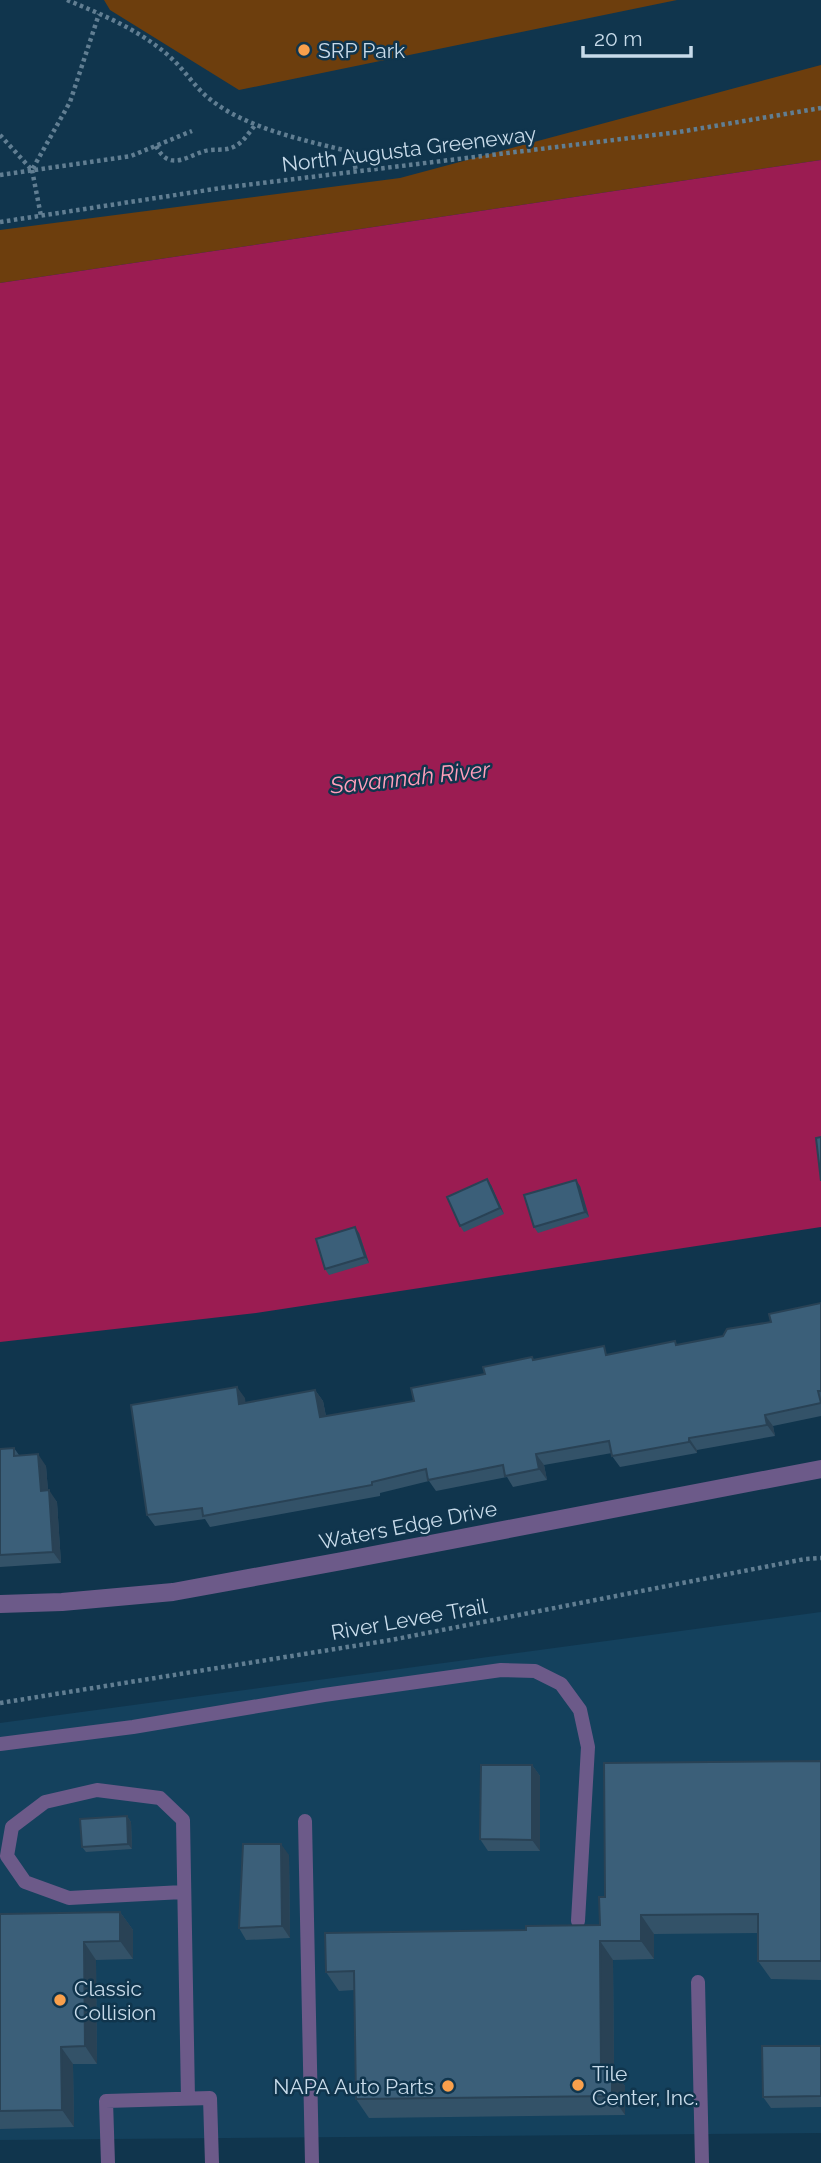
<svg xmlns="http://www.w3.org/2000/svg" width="821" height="2163" font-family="Raleway,sans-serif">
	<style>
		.built { fill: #14415d }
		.green { fill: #6d3e0d }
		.water { fill: #9b1c52 }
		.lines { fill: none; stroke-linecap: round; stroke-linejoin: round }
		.path { stroke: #617e92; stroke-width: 4.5; stroke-dasharray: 3.5 3.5; stroke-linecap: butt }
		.service { stroke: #6c5a89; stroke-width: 14 }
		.minor { stroke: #6c5a89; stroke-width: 18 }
		.wall { fill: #335268 }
		.shaded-wall { fill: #294255 }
		.building { fill: #3b5f79; stroke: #294255; stroke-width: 2 }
		.poi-dot { fill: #f9a04c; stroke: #10354d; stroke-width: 2.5 }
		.labels { text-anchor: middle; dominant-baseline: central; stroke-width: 5; stroke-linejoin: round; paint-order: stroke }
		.poi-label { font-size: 21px; fill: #c8dbea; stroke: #10354d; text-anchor: start }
		.street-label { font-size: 21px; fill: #c8dbea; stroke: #10354d }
		.water-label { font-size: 23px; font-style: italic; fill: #ff9fbb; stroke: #10354d }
	</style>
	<rect width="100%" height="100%" fill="#10354d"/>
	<path class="built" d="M 821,1612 L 821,2133 L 0,2140 L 0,1723 Z"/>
	<path class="green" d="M 104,0 L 677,0 L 239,90 L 110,10 Z
		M 821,65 L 821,160 L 0,283 L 0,230 L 400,178 Z"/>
	<path class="water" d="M 821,160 L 821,1227 L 256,1313 L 0,1342 L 0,283 Z"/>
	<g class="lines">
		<path class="path" d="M 67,0 C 103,15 140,30 170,57 C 185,70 195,88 211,100 C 248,129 307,141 352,152 L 356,171
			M 0,135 L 32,170 L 70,102 L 99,14
			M 156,146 C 171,175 191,152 210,150 C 221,149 228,151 237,145 C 245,140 250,131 256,124
			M 32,170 L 41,216
			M 0,175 L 131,156 L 192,131
			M 0,222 L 221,188 L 679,132 L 821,108
			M 0,1703 L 391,1640 L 805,1559 L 821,1558"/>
		<path class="service" d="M 0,1744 L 133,1727 L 324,1695 L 501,1670 L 535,1671 L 561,1684 L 580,1710 L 588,1747 L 578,1921
			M 305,1821 L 312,2163
			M 183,1892 L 69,1898 L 25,1882 L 7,1856 L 12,1827 L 45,1802 L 97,1790 L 160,1798 L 183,1820 L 188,2098
			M 698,1982 L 702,2163
			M 108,2163 L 106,2101 L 210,2098 L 212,2163"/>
		<path class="minor" d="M 0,1604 L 62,1602 L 173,1592 L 342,1561 L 821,1469"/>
	</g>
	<path class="wall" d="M 491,1185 L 504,1214 L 464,1232 L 460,1226 Z
		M 580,1186 L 589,1217 L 538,1233 L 534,1227 Z
		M 359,1233 L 369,1263 L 329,1275 L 325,1269 Z
		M 821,1303 L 821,1416 L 773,1426 L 775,1436 L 697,1450 L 697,1453 L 620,1467 L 612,1456 L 612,1453 L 544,1465 L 547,1480 L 513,1487 L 507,1477 L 436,1491 L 429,1481 L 380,1493 L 380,1496 L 210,1527 L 205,1519 L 155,1526 L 147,1515 L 245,1398 L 245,1403 L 315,1390 L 323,1401 L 326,1416 L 414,1401 L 532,1357 L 534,1360 L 610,1354 L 678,1345 L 723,1336 L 771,1322 Z
		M 14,1448 L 19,1455 L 46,1466 L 48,1491 L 57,1502 L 61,1563 L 0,1567 L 0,1449 Z
		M 821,1761 L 821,1980 L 771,1979 L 758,1961 L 758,1933 L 654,1934 L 654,1959 L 613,1960 L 614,2071 L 625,2086 L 625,2115 L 369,2118 L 356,2099 L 355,1990 L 339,1991 L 326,1972 L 526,1930 L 600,1925 L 605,1897 Z
		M 532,1765 L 540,1776 L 540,1851 L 488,1851 L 480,1839 Z
		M 127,1816 L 131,1822 L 132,1849 L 86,1852 L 82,1847 Z
		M 289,1855 L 290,1938 L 246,1940 L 239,1928 Z
		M 120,1912 L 133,1930 L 133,1959 L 96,1960 L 97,2064 L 73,2064 L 74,2127 L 0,2129 L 0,1914 Z
		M 821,2046 L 821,2107 L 771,2108 L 763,2097 Z"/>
	<path class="shaded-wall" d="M 487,1179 L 491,1185 L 504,1214 L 500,1208 Z
		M 576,1180 L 580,1186 L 589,1217 L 585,1212 Z
		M 355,1227 L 359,1233 L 369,1263 L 365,1257 Z
		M 237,1387 L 245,1398 L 247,1415 L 239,1404 Z
		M 315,1390 L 323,1401 L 328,1428 L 320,1417 Z
		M 765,1415 L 773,1426 L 775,1436 L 767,1425 Z
		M 689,1438 L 697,1450 L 697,1453 L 689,1442 Z
		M 38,1454 L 46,1466 L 49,1502 L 41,1491 Z
		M 536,1454 L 544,1465 L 547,1480 L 539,1469 Z
		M 49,1490 L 57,1502 L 61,1563 L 53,1552 Z
		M 532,1765 L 540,1776 L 540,1851 L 532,1840 Z
		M 127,1816 L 131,1822 L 132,1849 L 128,1844 Z
		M 281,1844 L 289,1855 L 290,1938 L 282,1926 Z
		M 120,1912 L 133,1930 L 133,1959 L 120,1941 Z
		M 641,1915 L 654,1934 L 654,1959 L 641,1941 Z
		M 600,1941 L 613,1960 L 614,2071 L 625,2086 L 625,2115 L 612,2096 L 601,2068 Z
		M 84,1942 L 96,1960 L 97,2064 L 85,2046 Z
		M 61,2047 L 73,2064 L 74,2127 L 62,2110 Z"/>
	<path class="building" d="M 821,1137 L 821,1181 L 816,1138 Z
		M 487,1179 L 500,1208 L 460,1226 L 447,1197 Z
		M 576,1180 L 585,1212 L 534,1227 L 524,1195 Z
		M 355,1227 L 365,1257 L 325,1269 L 316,1239 Z
		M 821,1303 L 821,1391 L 818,1391 L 821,1403 L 765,1415 L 767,1425 L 689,1438 L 689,1442 L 612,1456 L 609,1441 L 536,1454 L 539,1469 L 505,1476 L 503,1465 L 428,1480 L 426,1469 L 372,1482 L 372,1485 L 203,1516 L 202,1508 L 147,1515 L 131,1405 L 237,1387 L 239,1404 L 315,1390 L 320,1417 L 414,1401 L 411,1388 L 485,1374 L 483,1367 L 532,1357 L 533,1360 L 604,1346 L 606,1355 L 675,1341 L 676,1345 L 723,1336 L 727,1329 L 771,1322 L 769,1314 Z
		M 14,1448 L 14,1456 L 38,1454 L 41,1491 L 49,1490 L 53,1552 L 0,1555 L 0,1449 Z
		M 821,1761 L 821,1961 L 758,1961 L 758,1914 L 641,1915 L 641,1941 L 600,1941 L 601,2068 L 612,2068 L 612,2096 L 356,2099 L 354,1971 L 326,1972 L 325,1933 L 526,1930 L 526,1926 L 600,1925 L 599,1897 L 605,1897 L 604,1763 Z
		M 481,1765 L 532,1765 L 532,1840 L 480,1839 Z
		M 127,1816 L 128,1844 L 82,1847 L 80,1819 Z
		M 243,1844 L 281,1844 L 282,1926 L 239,1928 Z
		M 120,1912 L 120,1941 L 84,1942 L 85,2046 L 61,2047 L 62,2110 L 0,2111 L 0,1914 Z
		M 762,2046 L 821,2046 L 821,2096 L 763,2097 Z"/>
	<g class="poi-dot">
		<circle cx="304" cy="50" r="7"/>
		<circle cx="60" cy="2000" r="7"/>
		<circle cx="578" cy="2085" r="7"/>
		<circle cx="448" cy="2086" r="7"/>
	</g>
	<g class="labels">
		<g class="poi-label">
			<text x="318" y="50">SRP Park</text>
			<text x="74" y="1988">Classic<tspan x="74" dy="24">Collision</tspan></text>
			<text x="592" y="2073">Tile<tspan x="592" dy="24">Center, Inc.</tspan></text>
			<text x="434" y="2086" text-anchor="end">NAPA Auto Parts</text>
		</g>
		<g class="street-label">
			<text transform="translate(409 149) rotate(-7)">North Augusta Greeneway</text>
			<text transform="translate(408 1525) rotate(-11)">Waters Edge Drive</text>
			<text transform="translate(409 1619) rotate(-10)">River Levee Trail</text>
		</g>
		<g class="water-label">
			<text transform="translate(410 777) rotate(-6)">Savannah River</text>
		</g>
	</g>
	<path d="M583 46v10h108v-10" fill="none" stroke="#c8dbea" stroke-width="3.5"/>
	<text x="594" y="46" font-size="21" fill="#c8dbea" stroke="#10354d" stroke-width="5" paint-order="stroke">20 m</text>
</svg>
